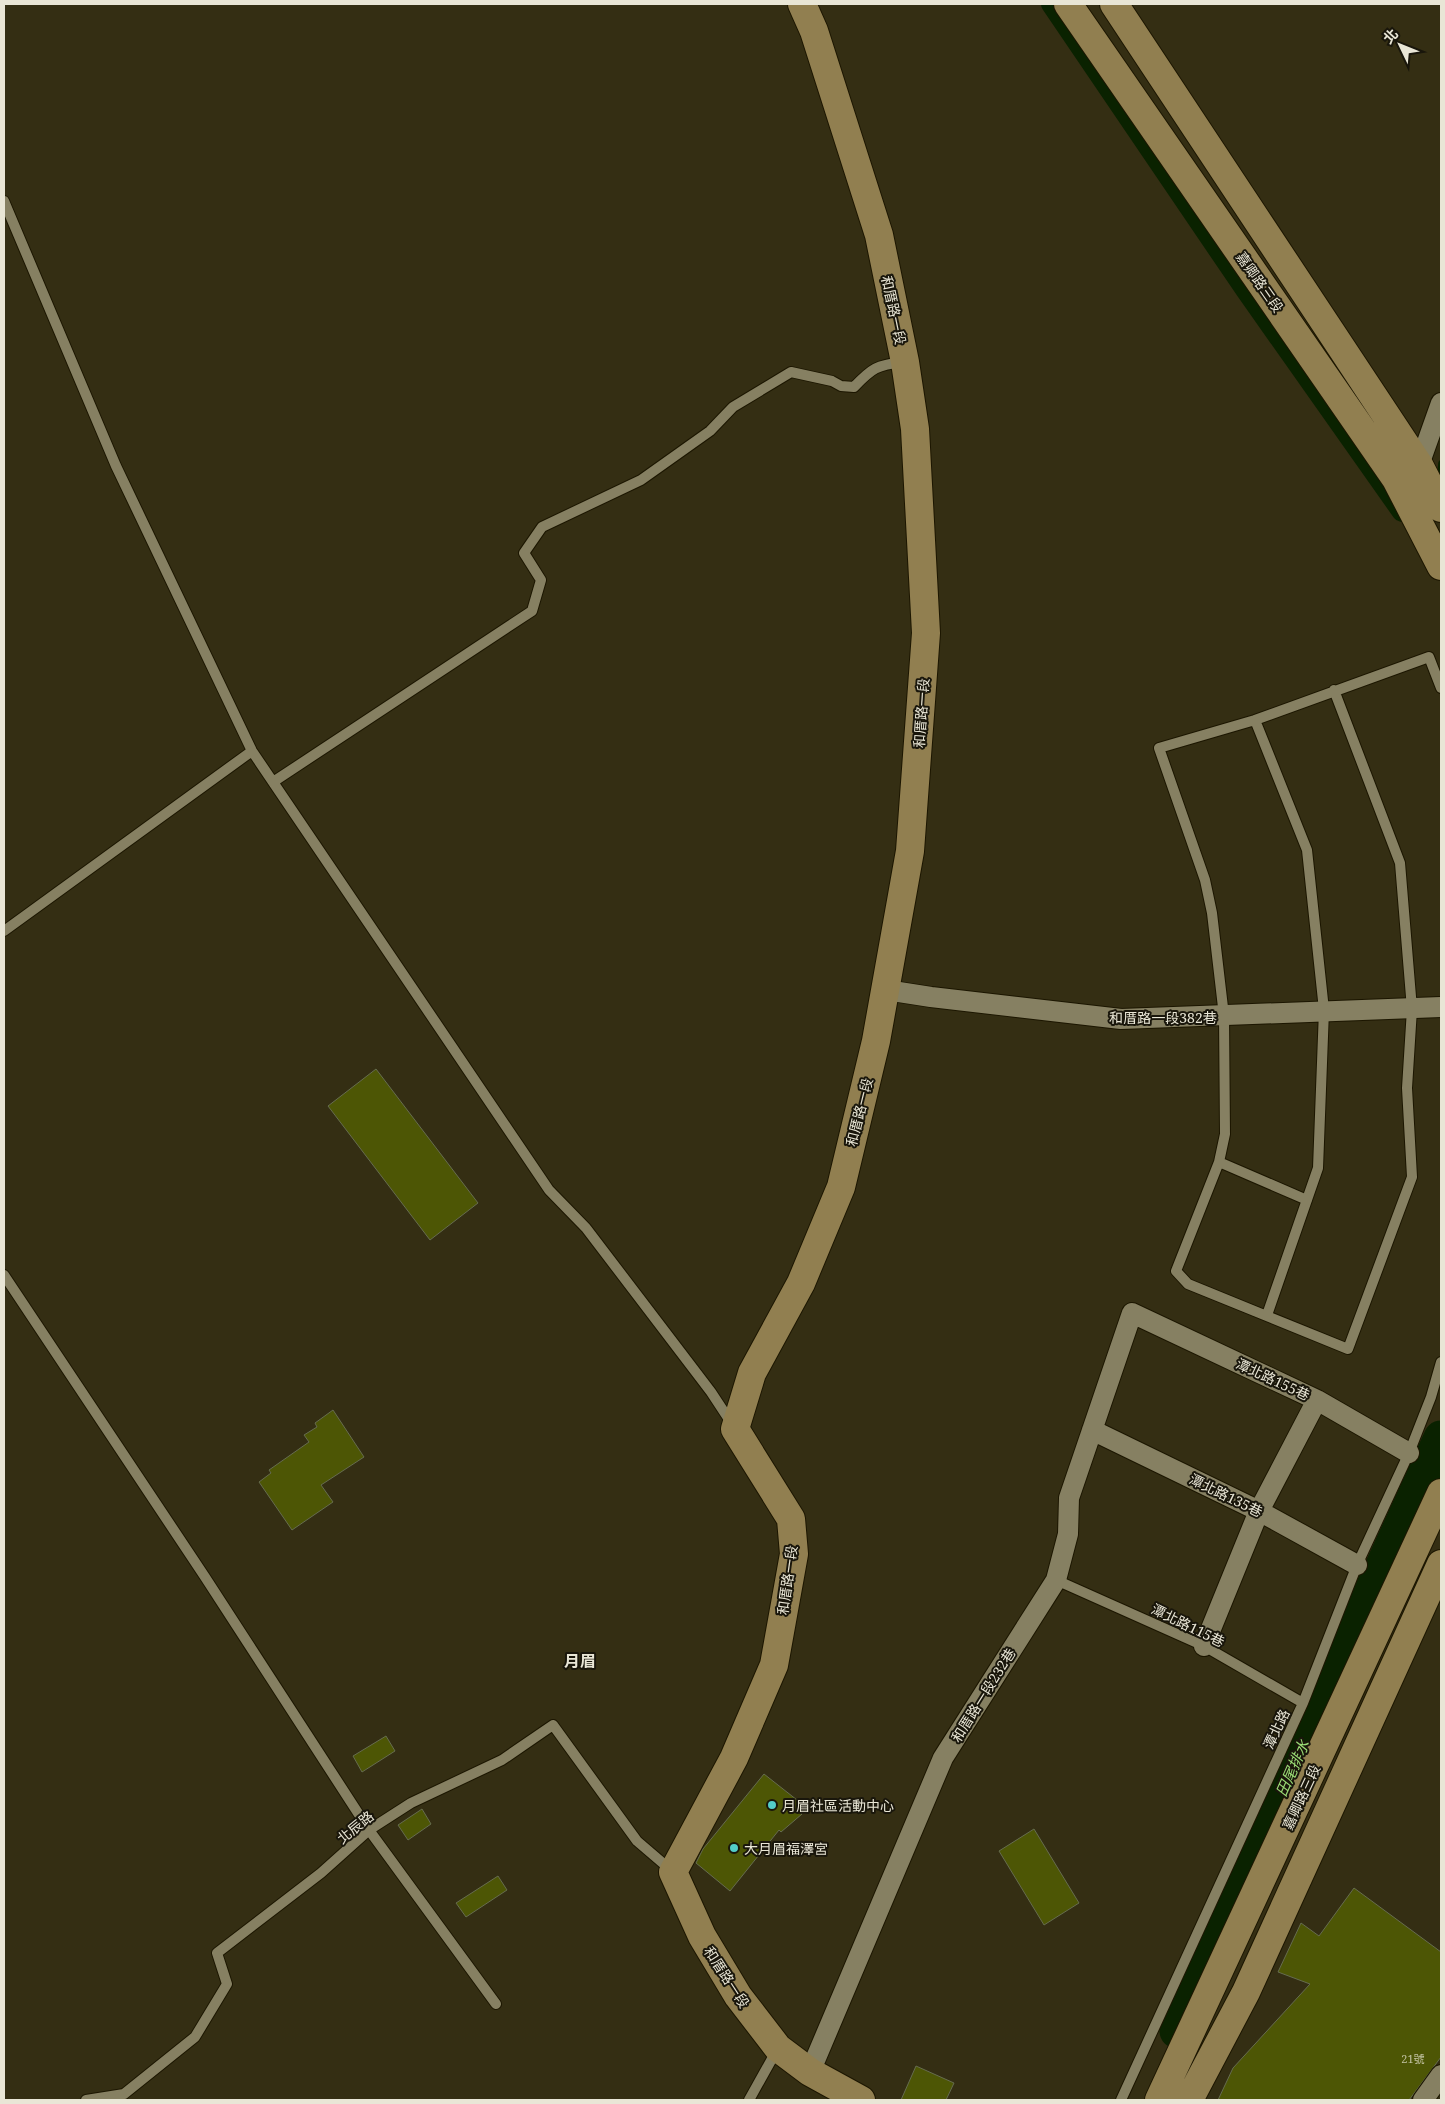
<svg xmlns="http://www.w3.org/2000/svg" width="1445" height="2104" font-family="'Noto Serif','Noto Sans TC',serif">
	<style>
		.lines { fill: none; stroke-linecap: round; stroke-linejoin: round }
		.stream { stroke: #0a2200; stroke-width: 5.5 }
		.canal { stroke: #0a2200; stroke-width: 20 }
		.river { stroke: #0a2200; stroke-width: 35 }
		.building { fill: #4d5605; stroke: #666c4f }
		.lane-casing { stroke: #1c1600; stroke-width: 12 }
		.street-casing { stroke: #1c1600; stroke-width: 22 }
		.secondary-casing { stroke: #1c1600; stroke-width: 30 }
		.lane { stroke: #868062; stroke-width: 10 }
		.street { stroke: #868062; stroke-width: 20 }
		.secondary { stroke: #917f50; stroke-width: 28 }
		.poi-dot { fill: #53cdc9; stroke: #19160b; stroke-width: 2 }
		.labels { text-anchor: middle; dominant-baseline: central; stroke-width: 4; stroke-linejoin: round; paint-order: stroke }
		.number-label { font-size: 11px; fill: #c2c2a2 }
		.street-label { font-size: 14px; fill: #e9e6d6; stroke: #19160b }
		.poi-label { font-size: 14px; fill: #e9e6d6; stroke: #19160b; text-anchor: start }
		.water-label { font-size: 15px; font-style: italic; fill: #9adb75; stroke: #19160b }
		.quarter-label { font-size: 16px; font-weight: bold; fill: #e9e6d6; stroke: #19160b }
	</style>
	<rect width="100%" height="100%" fill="#342e13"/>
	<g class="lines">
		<path class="stream" d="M 1439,482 L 1441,463"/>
		<path class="canal" d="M 1051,4 L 1246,291 L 1402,512"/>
		<path class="river" d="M 1177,2031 L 1295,1759 L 1441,1438"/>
	</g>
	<path class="building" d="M 376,1069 L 478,1203 L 430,1240 L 328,1106 Z
		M 333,1410 L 364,1457 L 321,1485 L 333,1502 L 292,1530 L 259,1482 L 271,1473 L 269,1470 L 309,1442 L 304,1435 L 317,1427 L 315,1423 Z
		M 386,1736 L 395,1751 L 362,1772 L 353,1756 Z
		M 764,1774 L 797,1800 L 797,1808 L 802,1814 L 781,1832 L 779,1830 L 730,1891 L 696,1863 L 703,1849 Z
		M 422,1809 L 431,1824 L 408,1840 L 398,1825 Z
		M 1034,1829 L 1079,1903 L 1044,1925 L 999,1851 Z
		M 498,1876 L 507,1890 L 466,1917 L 456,1903 Z
		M 1354,1888 L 1441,1952 L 1441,2057 L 1409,2100 L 1218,2100 L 1233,2068 L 1310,1984 L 1278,1972 L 1301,1923 L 1319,1936 Z
		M 916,2066 L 954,2083 L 946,2100 L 901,2100 Z"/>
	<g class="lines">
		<g class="lane-casing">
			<path id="lane" d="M 4,201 L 116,466 L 252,751 L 549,1190 L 586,1228 L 711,1392 L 732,1424
				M 1334,690 L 1400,863 L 1412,1009 L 1407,1088 L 1412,1177 L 1348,1349 L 1188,1284 L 1176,1271 L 1219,1162 L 1225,1134 L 1224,1016 L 1212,913 L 1205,880 L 1159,748 L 1255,720 L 1429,657 L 1441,688
				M 1255,720 L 1307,850 L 1324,1010 L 1318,1168 L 1267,1315
				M 273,782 L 532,611 L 541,580 L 524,553 L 542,527 L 641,480 L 710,431 L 733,407 L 791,372 L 832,381 L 841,386 L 854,387 C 872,368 877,365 903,362
				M 4,931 L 252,751
				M 1219,1162 L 1307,1200
				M 4,1275 L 205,1577 L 369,1830 L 496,2004
				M 1056,1580 L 1204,1646 L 1303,1703
				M 86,2100 L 124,2094 L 195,2037 L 227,1984 L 217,1953 L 321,1873 L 369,1830 L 411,1803 L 502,1760 L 553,1725 L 637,1841 L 672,1871
				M 749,2100 L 778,2048
				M 1121,2100 L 1303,1703 L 1357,1565 L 1409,1453 L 1431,1397 L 1441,1362"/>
		</g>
		<g class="street-casing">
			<path id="street" d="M 1411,470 L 1419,465 L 1441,403
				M 886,990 L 931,997 L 1121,1019 L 1441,1007
				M 1092,1430 L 1259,1511 L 1357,1565
				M 1204,1646 L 1259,1511 L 1317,1400
				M 810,2072 L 943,1758 L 1056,1580 L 1068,1534 L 1069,1498 L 1132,1313 L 1317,1400 L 1409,1453
				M 1423,2100 L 1441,2075"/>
		</g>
		<g class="secondary-casing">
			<path id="secondary" d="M 802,4 L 814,31 L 879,235 L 905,362 L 915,429 L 926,633 L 910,851 L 876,1041 L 841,1187 L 801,1283 L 752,1373 L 735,1429 L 791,1519 L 794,1554 L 774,1665 L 734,1758 L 673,1872 L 702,1936 L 738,1996 L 778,2048 L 810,2072 L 861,2100
				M 1068,4 L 1396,479 L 1441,566
				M 1114,4 L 1419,465 L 1441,508
				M 1159,2100 L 1441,1493
				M 1189,2100 L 1246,1992 L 1441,1564"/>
		</g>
		<use href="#lane" class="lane"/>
		<use href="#street" class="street"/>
		<use href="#secondary" class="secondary"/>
	</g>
	<g class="poi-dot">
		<circle cx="772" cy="1805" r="5"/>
		<circle cx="734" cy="1848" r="5"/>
	</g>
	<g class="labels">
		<g class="number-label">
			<text x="1413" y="2058">21號</text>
		</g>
		<g class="street-label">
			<text transform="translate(1260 282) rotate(55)">嘉卿路三段</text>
			<text transform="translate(894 310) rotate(78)">和厝路一段</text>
			<text transform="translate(921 713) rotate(-86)">和厝路一段</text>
			<text x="1163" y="1017">和厝路一段382巷</text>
			<text transform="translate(859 1112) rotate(-76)">和厝路一段</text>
			<text transform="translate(1273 1379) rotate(25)">潭北路155巷</text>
			<text transform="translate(1226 1495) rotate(26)">潭北路135巷</text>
			<text transform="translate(787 1580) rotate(-82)">和厝路一段</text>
			<text transform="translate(1188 1625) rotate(26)">潭北路115巷</text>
			<text transform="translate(983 1695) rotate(-58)">和厝路一段232巷</text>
			<text transform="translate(1276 1729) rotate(-65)">潭北路</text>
			<text transform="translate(1301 1797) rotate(-65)">嘉卿路三段</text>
			<text transform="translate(355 1827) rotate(-39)">北辰路</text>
			<text transform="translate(727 1977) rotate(57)">和厝路一段</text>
		</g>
		<g class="poi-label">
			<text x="782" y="1805">月眉社區活動中心</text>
			<text x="744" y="1848">大月眉福澤宮</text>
		</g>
		<g class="water-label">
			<text transform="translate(1292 1768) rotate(-66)">田尾排水</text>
		</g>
		<g class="quarter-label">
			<text x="580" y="1661">月眉</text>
		</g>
	</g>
	<rect width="1445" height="2104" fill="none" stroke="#e9e6d6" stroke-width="10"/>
	<g transform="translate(1400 45) rotate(313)" stroke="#19160b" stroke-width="4" paint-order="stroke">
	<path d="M0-4L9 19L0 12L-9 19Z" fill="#e9e6d6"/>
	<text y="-8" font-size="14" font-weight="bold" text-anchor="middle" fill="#e9e6d6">北</text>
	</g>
</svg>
